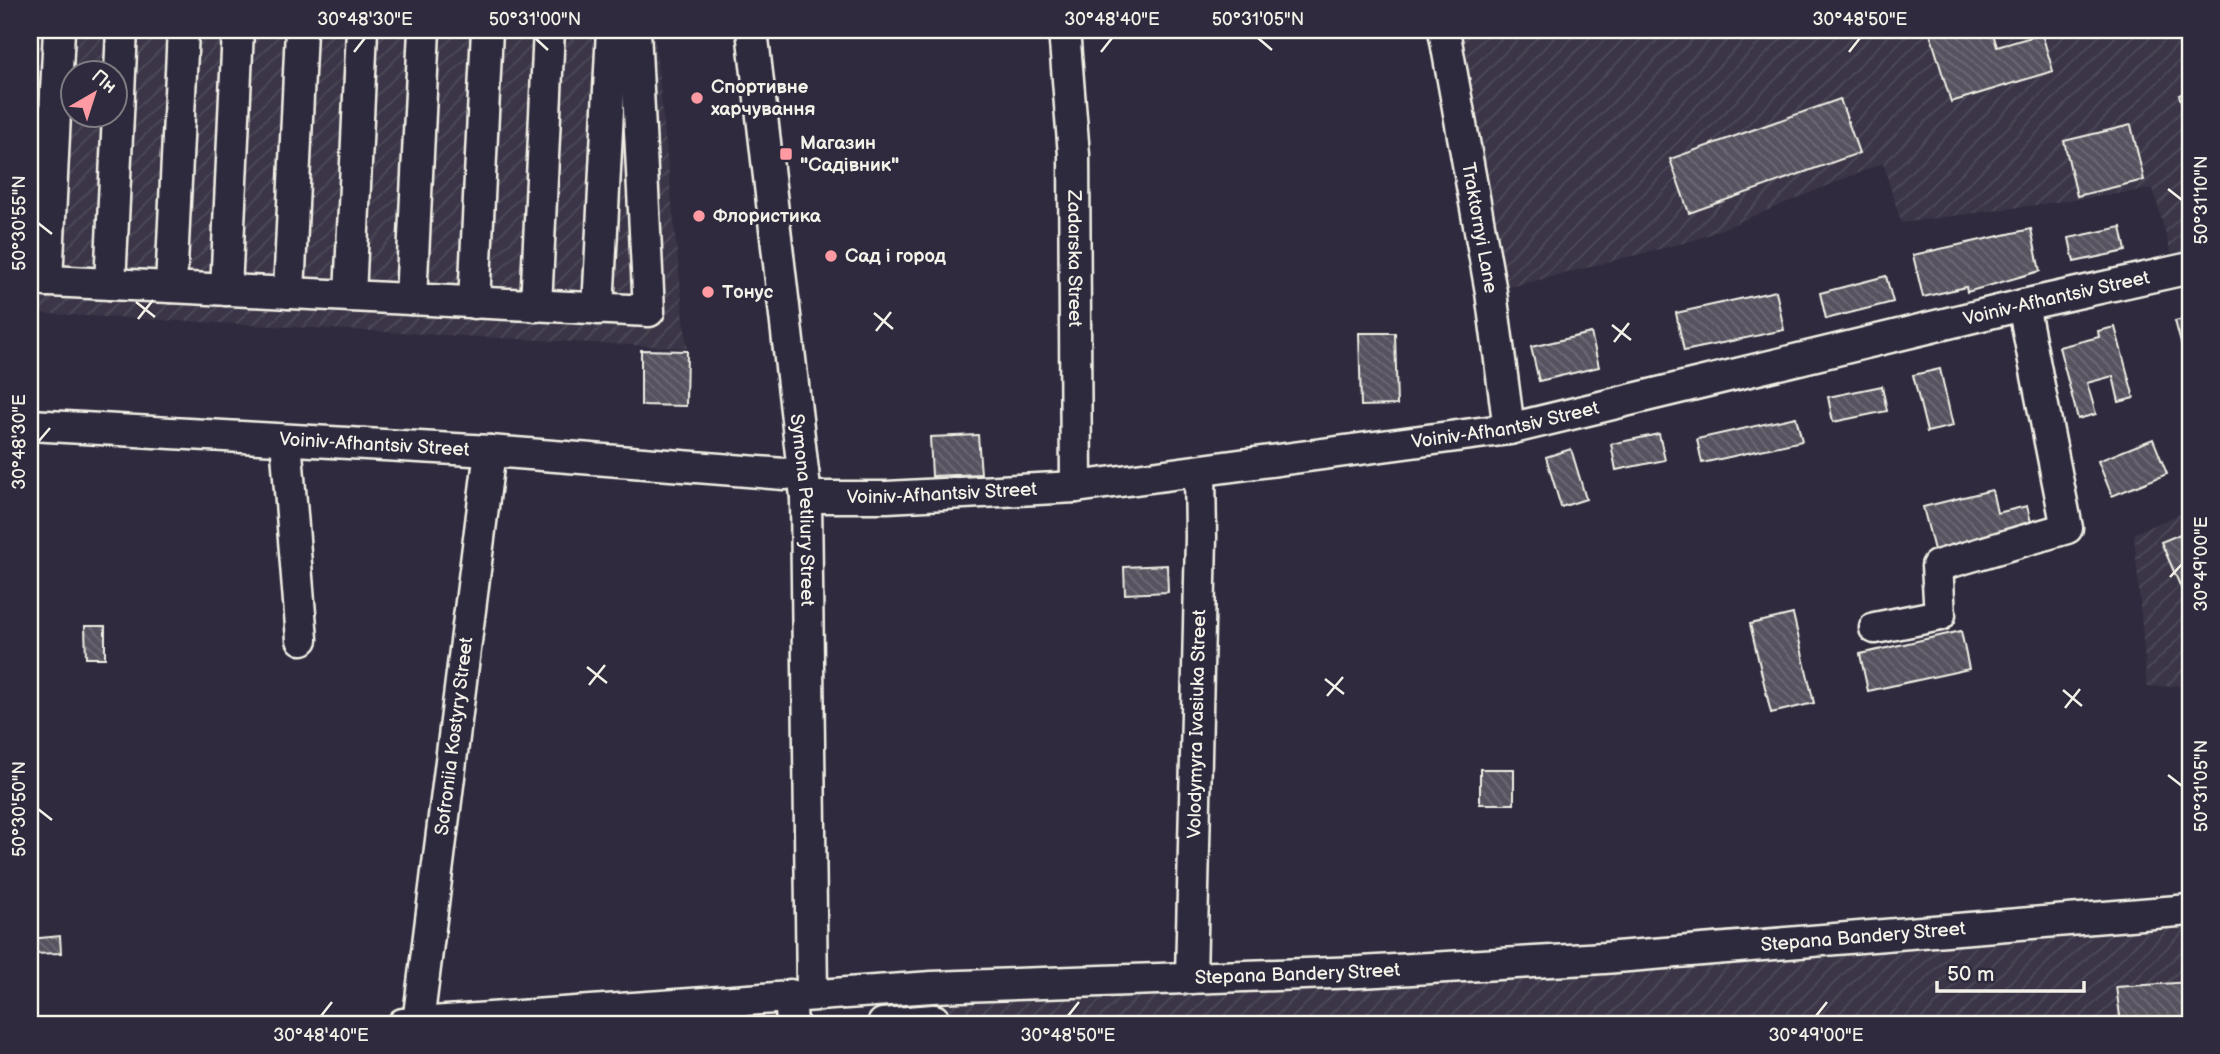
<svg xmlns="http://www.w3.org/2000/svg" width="2220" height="1054" font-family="'Balsamiq Sans',sans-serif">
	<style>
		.industrial { fill: url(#industrial-furrows); fill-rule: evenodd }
		.building { fill: url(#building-back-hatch); stroke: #f4f1e8; stroke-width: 2 }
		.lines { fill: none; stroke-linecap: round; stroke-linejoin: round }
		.minor-casing { stroke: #f4f1e8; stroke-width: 35 }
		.minor { stroke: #2f2a3d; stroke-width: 30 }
		.ticks { fill: none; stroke: #f4f1e8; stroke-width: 2.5 }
		.poi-dot { fill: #ff9aa2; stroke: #2f2a3d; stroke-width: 2.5 }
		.labels { text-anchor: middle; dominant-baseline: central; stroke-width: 6; stroke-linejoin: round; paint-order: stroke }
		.poi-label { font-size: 19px; font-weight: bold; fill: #f4f1e8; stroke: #2f2a3d; text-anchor: start }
		.street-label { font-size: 19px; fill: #f4f1e8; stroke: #2f2a3d }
		.neatline { fill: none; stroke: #f4f1e8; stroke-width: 2.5 }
		.ticks-label { font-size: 18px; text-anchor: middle; fill: #f4f1e8 }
	</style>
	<defs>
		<pattern id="industrial-furrows" width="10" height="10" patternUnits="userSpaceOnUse" patternTransform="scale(1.75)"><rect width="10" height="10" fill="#3b3647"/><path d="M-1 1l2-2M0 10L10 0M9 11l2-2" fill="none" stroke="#4e4a59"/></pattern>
		<pattern id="building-back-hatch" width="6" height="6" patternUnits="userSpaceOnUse" patternTransform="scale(1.75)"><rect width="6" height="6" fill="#56525f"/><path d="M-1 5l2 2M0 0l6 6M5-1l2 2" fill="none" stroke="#6f6b76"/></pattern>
	</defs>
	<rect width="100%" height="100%" fill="#2f2a3d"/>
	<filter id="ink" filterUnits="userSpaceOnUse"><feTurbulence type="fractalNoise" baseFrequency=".0143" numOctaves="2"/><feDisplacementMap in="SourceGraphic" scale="14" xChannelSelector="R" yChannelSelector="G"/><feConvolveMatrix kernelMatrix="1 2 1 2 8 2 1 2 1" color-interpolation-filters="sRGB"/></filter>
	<g filter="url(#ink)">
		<path class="industrial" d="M 30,30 L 654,30 L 687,348 L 30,313 ZM 74,74 L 116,74 L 116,116 L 74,116 Z
			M 1444,30 L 2190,30 L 2190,250 L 2171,253 L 2153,189 L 1901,223 L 1883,163 L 1695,240 L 1491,292 Z
			M 2190,510 L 2190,685 L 2147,687 L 2134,533 Z
			M 2190,910 L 2190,1024 L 945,1024 L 943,1006 L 932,987 Z"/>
		<path class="building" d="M 1929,30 L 1992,30 L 1997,47 L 2042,34 L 2053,71 L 1951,102 Z
			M 2190,90 L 2190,124 L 2179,95 Z
			M 1840,99 L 1859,153 L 1689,213 L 1670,159 Z
			M 2131,125 L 2144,180 L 2077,196 L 2064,141 Z
			M 2121,227 L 2126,251 L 2074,262 L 2069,238 Z
			M 2031,229 L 2040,271 L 1967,292 L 1966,287 L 1923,297 L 1913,255 Z
			M 1886,276 L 1893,302 L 1826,319 L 1820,293 Z
			M 1776,291 L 1784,330 L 1684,351 L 1676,313 Z
			M 2190,317 L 2190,341 L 2181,343 L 2175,321 Z
			M 2115,327 L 2134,398 L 2119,402 L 2113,376 L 2087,383 L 2096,414 L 2078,419 L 2059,347 L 2099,337 L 2098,331 Z
			M 1359,333 L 1395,333 L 1397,405 L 1361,406 Z
			M 1591,333 L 1599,367 L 1539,381 L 1531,347 Z
			M 641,350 L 687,351 L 686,406 L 641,405 Z
			M 1940,369 L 1953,426 L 1927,432 L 1913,375 Z
			M 1882,386 L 1887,411 L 1833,422 L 1828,397 Z
			M 1796,417 L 1802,441 L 1702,463 L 1697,439 Z
			M 1659,434 L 1665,460 L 1616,470 L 1611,444 Z
			M 978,435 L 981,474 L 932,476 L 930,437 Z
			M 2153,439 L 2167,474 L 2112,496 L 2098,461 Z
			M 1571,449 L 1586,499 L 1561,507 L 1546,457 Z
			M 1992,490 L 1997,513 L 2027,506 L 2033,530 L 1935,554 L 1923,507 Z
			M 2190,530 L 2190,608 L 2161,542 Z
			M 1167,565 L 1168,592 L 1125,594 L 1124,567 Z
			M 1793,614 L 1814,703 L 1771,713 L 1750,624 Z
			M 85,626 L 105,626 L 105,658 L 86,658 Z
			M 1961,631 L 1969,669 L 1868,691 L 1860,654 Z
			M 1480,769 L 1514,769 L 1514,804 L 1480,804 Z
			M 60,936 L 61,953 L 32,954 L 30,939 Z
			M 2190,982 L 2190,1018 L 2121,1023 L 2116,987 Z
			M 758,1017 L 758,1024 L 700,1024 L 700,1022 Z"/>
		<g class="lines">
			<g class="minor-casing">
				<g id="minor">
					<path id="s1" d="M 752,30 L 806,497 L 812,994"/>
					<path id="s2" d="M 1064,30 L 1074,155 L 1076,487"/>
					<path id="s3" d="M 1444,30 L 1491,292 L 1509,429"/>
					<path d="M 30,280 L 649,311 L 635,30"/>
					<path d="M 47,281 L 59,30"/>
					<path d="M 110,284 L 122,30"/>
					<path d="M 171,287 L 183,30"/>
					<path d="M 226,290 L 238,30"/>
					<path d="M 289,293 L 301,30"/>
					<path d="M 350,296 L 362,30"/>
					<path d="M 411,299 L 424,30"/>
					<path d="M 474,303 L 487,30"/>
					<path d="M 536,306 L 549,30"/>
					<path d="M 598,309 L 612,30"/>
					<path id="s4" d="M 30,425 L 490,451 L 784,474 L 803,472"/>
					<path d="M 286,440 L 302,639"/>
					<path id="s5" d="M 806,497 L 887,497 L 1076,487 L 1509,429 L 2023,305 L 2190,268"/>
					<path d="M 1875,628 L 1940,615 L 1937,566 L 2067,528 L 2023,305"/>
					<path id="s6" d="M 1191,978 L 1201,537 L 1200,471"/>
					<path d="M 790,995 L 792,1024"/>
					<path id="s7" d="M 418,1023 L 490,451"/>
					<path id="s8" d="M 403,1024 L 932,987 L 1360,972 L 1604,958 L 2190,910"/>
					<path d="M 883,1024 L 934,1020"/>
				</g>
			</g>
			<use href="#minor" class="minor"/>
		</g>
	</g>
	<path class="ticks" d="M 535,38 L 548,50M 1258,38 L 1272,50M 354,52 L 365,38M 1101,52 L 1112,38M 1849,52 L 1860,38M 2168,189 L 2182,200M 38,223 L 52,234M 136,302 L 155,317M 874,313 L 893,329M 138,319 L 153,300M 1612,325 L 1631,340M 876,331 L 891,312M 1614,342 L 1629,323M 38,442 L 50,428M 2170,577 L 2182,564M 587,667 L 607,683M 1325,679 L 1344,694M 589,685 L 605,665M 2063,690 L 2082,706M 1327,696 L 1343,677M 2065,708 L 2080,689M 2168,775 L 2182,786M 38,809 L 52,820M 321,1016 L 332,1002M 1068,1016 L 1079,1002M 1816,1016 L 1827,1002"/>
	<g class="poi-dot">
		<circle cx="697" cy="98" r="7"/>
		<rect x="779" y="147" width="14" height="14" rx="3.5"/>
		<circle cx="699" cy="216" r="7"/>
		<circle cx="831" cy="256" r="7"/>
		<circle cx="708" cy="292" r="7"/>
	</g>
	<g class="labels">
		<g class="poi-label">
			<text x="711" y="87">Спортивне<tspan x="711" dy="22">харчування</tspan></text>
			<text x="800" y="143">Магазин<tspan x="800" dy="22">"Садівник"</tspan></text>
			<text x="713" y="216">Флористика</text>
			<text x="845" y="256">Сад і город</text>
			<text x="722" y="292">Тонус</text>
		</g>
		<g class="street-label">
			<text stroke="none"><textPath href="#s3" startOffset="201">Traktornyi Lane</textPath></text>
			<text stroke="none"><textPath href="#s2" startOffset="229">Zadarska Street</textPath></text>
			<text stroke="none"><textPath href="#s5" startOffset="1270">Voiniv-Afhantsiv Street</textPath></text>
			<text stroke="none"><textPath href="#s5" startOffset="704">Voiniv-Afhantsiv Street</textPath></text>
			<text stroke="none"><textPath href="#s4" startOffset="345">Voiniv-Afhantsiv Street</textPath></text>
			<text stroke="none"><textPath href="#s5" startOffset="136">Voiniv-Afhantsiv Street</textPath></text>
			<text stroke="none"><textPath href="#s1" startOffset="483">Symona Petliury Street</textPath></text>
			<text stroke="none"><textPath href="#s6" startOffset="254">Volodymyra Ivasiuka Street</textPath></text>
			<text stroke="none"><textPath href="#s7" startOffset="289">Sofroniia Kostyry Street</textPath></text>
			<text stroke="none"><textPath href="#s8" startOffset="1463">Stepana Bandery Street</textPath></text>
			<text stroke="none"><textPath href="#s8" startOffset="896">Stepana Bandery Street</textPath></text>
		</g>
	</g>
	<rect width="2220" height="1054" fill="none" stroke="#2f2a3d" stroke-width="77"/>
	<g transform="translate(94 94) rotate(39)"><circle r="33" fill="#2f2a3d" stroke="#7e7a81" stroke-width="2"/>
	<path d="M0-5L12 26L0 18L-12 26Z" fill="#ff9aa2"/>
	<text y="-10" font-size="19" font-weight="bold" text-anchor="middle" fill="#f4f1e8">Пн</text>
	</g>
	<path d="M1937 981v10h147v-10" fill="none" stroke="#f4f1e8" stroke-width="3.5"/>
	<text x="1947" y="981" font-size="21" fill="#f4f1e8" stroke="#2f2a3d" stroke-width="5" paint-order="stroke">50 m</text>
	<rect x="38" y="38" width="2144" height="978" class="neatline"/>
	<g class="ticks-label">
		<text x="365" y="25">30°48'30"E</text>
		<text x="535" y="25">50°31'00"N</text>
		<text x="1112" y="25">30°48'40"E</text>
		<text x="1258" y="25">50°31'05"N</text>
		<text x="1860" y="25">30°48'50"E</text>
		<text transform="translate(2201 200) rotate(-90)" y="6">50°31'10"N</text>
		<text transform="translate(19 223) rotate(-90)" y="6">50°30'55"N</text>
		<text transform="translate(19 442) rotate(-90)" y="6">30°48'30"E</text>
		<text transform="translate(2201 564) rotate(-90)" y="6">30°49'00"E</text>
		<text transform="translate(2201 786) rotate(-90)" y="6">50°31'05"N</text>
		<text transform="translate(19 809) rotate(-90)" y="6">50°30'50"N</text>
		<text x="321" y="1041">30°48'40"E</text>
		<text x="1068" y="1041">30°48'50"E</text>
		<text x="1816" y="1041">30°49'00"E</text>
	</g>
</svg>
